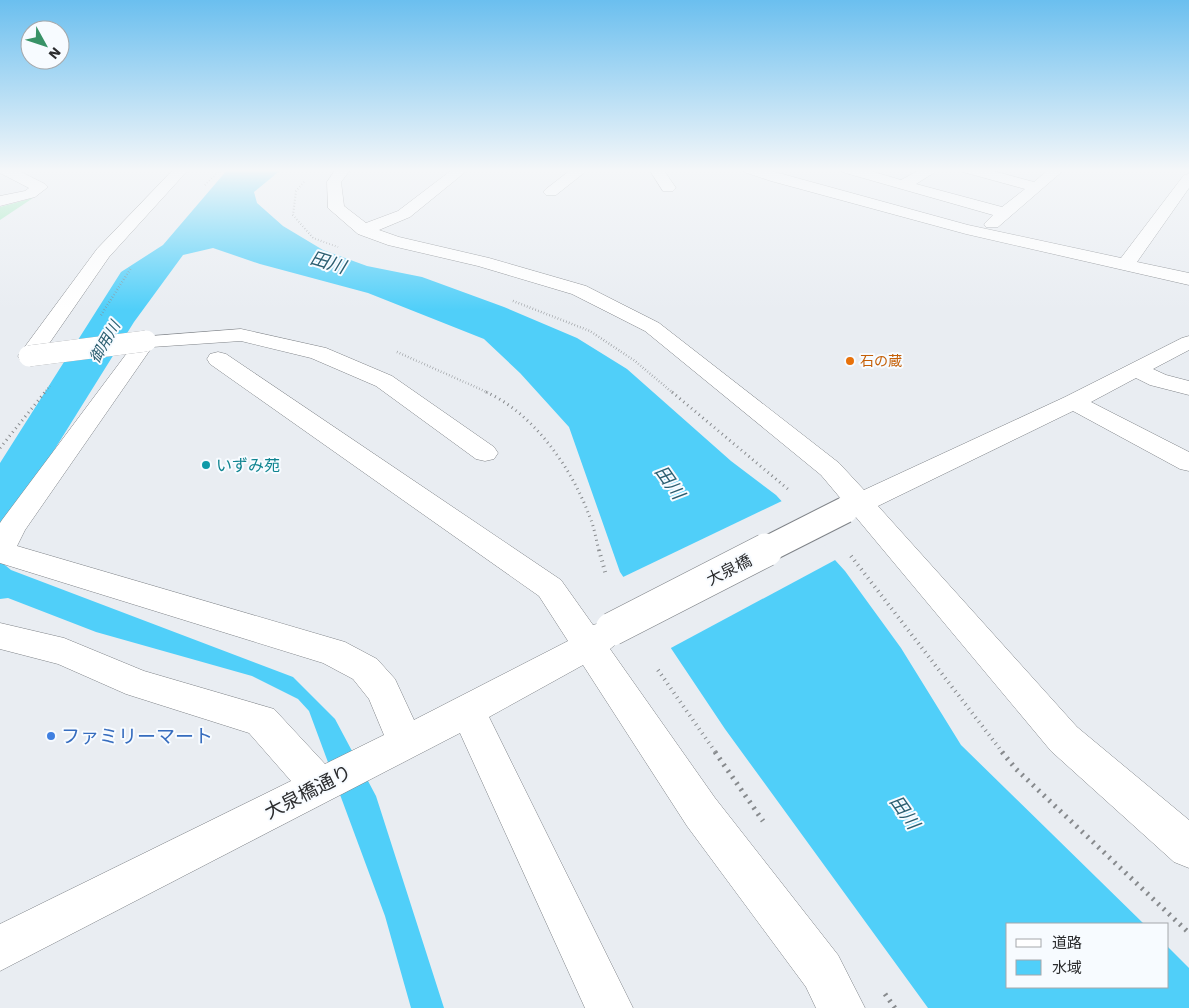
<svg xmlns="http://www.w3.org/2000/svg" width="1189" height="1008" font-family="'Work Sans','Noto Sans JP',sans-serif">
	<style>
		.green { fill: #99e8b9 }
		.water { fill: #50cff9 }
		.pier { fill: #e9edf2 }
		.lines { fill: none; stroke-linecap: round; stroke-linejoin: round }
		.minor-casing { stroke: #7f8388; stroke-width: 1 }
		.path-far4 { stroke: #878a8d; stroke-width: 2; stroke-dasharray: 0.5 2.5; stroke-linecap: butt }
		.path-far3 { stroke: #878a8d; stroke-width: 2.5; stroke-dasharray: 0.5 2.5; stroke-linecap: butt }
		.path-far2 { stroke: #878a8d; stroke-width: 3; stroke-dasharray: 1 4; stroke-linecap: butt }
		.path-far1 { stroke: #878a8d; stroke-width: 4; stroke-dasharray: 1 4.5; stroke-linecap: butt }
		.path { stroke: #878a8d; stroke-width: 5; stroke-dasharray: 2 5.5; stroke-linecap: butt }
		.minor { fill: #fff; fill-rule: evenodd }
		.minor-bridge-far2-casing { stroke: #7f8388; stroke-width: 21; stroke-linecap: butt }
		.minor-bridge-far1-casing { stroke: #7f8388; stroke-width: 28; stroke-linecap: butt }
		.minor-bridge-casing { stroke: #7f8388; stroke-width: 34; stroke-linecap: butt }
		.minor-bridge-far2 { stroke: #fff; stroke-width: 21 }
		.minor-bridge-far1 { stroke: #fff; stroke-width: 26 }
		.minor-bridge { stroke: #fff; stroke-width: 33 }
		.food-dot { fill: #e8710a; stroke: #f7fbff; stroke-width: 2 }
		.culture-dot { fill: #0f9aa8; stroke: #f7fbff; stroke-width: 2 }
		.shop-dot { fill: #3f7fe0; stroke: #f7fbff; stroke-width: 2 }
		.labels { text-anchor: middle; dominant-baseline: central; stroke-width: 4; stroke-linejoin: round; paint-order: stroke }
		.far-food-label { font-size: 14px; fill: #c56008; stroke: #f7fbff; text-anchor: start }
		.far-water-label { font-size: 15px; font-style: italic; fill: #2b5e70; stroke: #f7fbff }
		.culture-label { font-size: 16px; fill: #0d838f; stroke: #f7fbff; text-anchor: start }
		.street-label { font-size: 16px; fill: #2b2c2e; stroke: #f7fbff }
		.water-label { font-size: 18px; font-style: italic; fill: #2b5e70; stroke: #f7fbff }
		.near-shop-label { font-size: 19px; fill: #366cbe; stroke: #f7fbff; text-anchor: start }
		.near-street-label { font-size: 19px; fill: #2b2c2e; stroke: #f7fbff }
	</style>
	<rect width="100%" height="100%" fill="#e9edf2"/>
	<path class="green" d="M 33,198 L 0,220 L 0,207 Z"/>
	<path class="water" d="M 228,169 L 282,169 L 254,192 L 257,203 L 283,226 L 323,250 L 367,266 L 422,277 L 504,307 L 577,338 L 627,369 L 731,461 L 776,495 L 845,571 L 901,648 L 961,745 L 1144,924 L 1008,924 L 1008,987 L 1168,987 L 1168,947 L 1189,968 L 1189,1008 L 928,1008 L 725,729 L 620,572 L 569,427 L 520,373 L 484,339 L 368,293 L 260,264 L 213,248 L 183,255 L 134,322 L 0,537 L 0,463 L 121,272 L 163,245 Z
		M 0,561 L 11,570 L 293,677 L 335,719 L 376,796 L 444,1008 L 411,1008 L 385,916 L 309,711 L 298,699 L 252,676 L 96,632 L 8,598 L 0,599 Z"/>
	<path class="pier" d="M 784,500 L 837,559 L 669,649 L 621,578 Z"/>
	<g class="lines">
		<g class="minor-casing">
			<path id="minor" d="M 0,169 L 15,169 L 45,184 L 48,187 L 35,197 L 0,206 L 0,196 L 25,191 L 29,188 L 0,173 Z
				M 174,169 L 189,169 L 109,257 L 37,361 L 29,362 L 21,361 L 18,356 L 97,249 Z
				M 336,169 L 351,169 L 341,182 L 344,206 L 366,223 L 398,211 L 453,169 L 469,169 L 410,217 L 379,230 L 399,237 L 489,258 L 586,286 L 659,323 L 839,463 L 864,490 L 1065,397 L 1182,338 L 1189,336 L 1189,350 L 1153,369 L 1166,375 L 1189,381 L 1189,395 L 1150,385 L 1136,378 L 1091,402 L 1189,452 L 1189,471 L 1180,469 L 1073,411 L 878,506 L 1077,727 L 1189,820 L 1189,868 L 1174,862 L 1051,751 L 855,516 L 845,520 L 835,517 L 831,510 L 835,503 L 842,500 L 821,475 L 645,331 L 572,294 L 478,266 L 388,245 L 358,234 L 328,208 L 327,182 Z
				M 572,169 L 589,169 L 556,195 L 546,195 L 543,192 L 546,189 Z
				M 649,169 L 663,169 L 676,188 L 673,191 L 663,191 Z
				M 742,169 L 764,169 L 968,225 L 1121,258 L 1184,175 L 1189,174 L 1189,188 L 1137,262 L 1189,273 L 1189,285 L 966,234 L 771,181 L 744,172 Z
				M 840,169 L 864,169 L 901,180 L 921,169 L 940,169 L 916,184 L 1002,207 L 1025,189 L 963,172 L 961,169 L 986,169 L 1034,182 L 1049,169 L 1065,169 L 998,227 L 986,227 L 984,224 L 993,215 L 842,172 Z
				M 241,329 L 326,348 L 392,376 L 494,447 L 498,453 L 494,459 L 485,461 L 476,459 L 376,386 L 311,358 L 241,341 L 152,347 L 25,530 L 17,546 L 345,642 L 377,659 L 395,679 L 414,720 L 568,641 L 539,596 L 210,364 L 207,359 L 210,354 L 218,352 L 226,354 L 561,580 L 593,625 L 604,622 L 616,626 L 620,635 L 616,644 L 610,649 L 715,798 L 838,955 L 865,1008 L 816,1008 L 806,987 L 687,826 L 583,665 L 489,717 L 633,1008 L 585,1008 L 460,733 L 0,971 L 0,924 L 291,781 L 249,733 L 126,694 L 58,664 L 0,649 L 0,623 L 64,638 L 144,671 L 274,709 L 325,764 L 384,735 L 369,699 L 353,679 L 323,663 L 0,563 L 0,523 L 2,520 L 139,337 Z"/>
		</g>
		<path class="path-far4" d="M 304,182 L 296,191 L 293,215 L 313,238 L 338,247
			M 205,185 L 221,169"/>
		<path class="path-far3" d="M 513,301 L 590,331 L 635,361 L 673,393
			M 101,315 L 131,268
			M 397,352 L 489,393
			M 44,393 L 50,386"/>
		<path class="path-far2" d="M 486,392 C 533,413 571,467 589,515 C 594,526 596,539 599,551
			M 672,392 L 789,490
			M 0,448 L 45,392"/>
		<path class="path-far1" d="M 599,550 L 606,575
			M 851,556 L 1003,753
			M 658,670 L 716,753"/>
		<path class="path" d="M 715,752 L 763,821
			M 1002,752 L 1016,769 L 1189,933
			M 885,994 L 895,1008"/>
		<use href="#minor" class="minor"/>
		<g class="minor-bridge-far2-casing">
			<path id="minor-bridge-far2" d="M 29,356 L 146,341"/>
		</g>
		<g class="minor-bridge-far1-casing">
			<path id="minor-bridge-far1" d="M 764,551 L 845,510"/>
		</g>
		<g class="minor-bridge-casing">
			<path id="minor-bridge" d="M 612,629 L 766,550"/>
		</g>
		<use href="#minor-bridge-far2" class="minor-bridge-far2"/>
		<use href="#minor-bridge-far1" class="minor-bridge-far1"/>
		<use href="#minor-bridge" class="minor-bridge"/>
	</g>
	<linearGradient id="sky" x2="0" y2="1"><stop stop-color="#6bbfef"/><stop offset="0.55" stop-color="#f5f7f9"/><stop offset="1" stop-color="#f5f7f9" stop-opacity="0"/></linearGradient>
	<rect width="1189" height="310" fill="url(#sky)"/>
	<circle class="food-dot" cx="850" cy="361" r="5"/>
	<circle class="culture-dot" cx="206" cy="465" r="5"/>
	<circle class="shop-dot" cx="51" cy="736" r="5"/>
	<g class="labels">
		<g class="far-food-label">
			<text x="860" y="361">石の蔵</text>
		</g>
		<g class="far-water-label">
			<text transform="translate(105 342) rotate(-60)">御用川</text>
		</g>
		<g class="culture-label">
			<text x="216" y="465">いずみ苑</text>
		</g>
		<g class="street-label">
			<text transform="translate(729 570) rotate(-27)">大泉橋</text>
		</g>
		<g class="water-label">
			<text transform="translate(328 262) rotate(17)">田川</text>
			<text transform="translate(670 482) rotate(55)">田川</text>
			<text transform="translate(905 812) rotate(55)">田川</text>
		</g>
		<g class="near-shop-label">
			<text x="61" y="736">ファミリーマート</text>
		</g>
		<g class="near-street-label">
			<text transform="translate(308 792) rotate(-27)">大泉橋通り</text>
		</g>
	</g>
	<rect x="1006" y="923" width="162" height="65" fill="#f7fbff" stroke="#a5a8ab"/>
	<rect x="1016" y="939" width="25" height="8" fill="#ffffff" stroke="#a5a8ab"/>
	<text x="1052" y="948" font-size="15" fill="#2b2c2e">道路</text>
	<rect x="1016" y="960" width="25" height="15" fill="#50cff9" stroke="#a5a8ab"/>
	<text x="1052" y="973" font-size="15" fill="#2b2c2e">水域</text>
	<g transform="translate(45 45) rotate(130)"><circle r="24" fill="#f7fbff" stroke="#a5a8ab"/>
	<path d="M0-4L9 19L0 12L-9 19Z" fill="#389267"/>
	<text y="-8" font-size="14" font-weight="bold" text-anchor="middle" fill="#2b2c2e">N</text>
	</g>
</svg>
